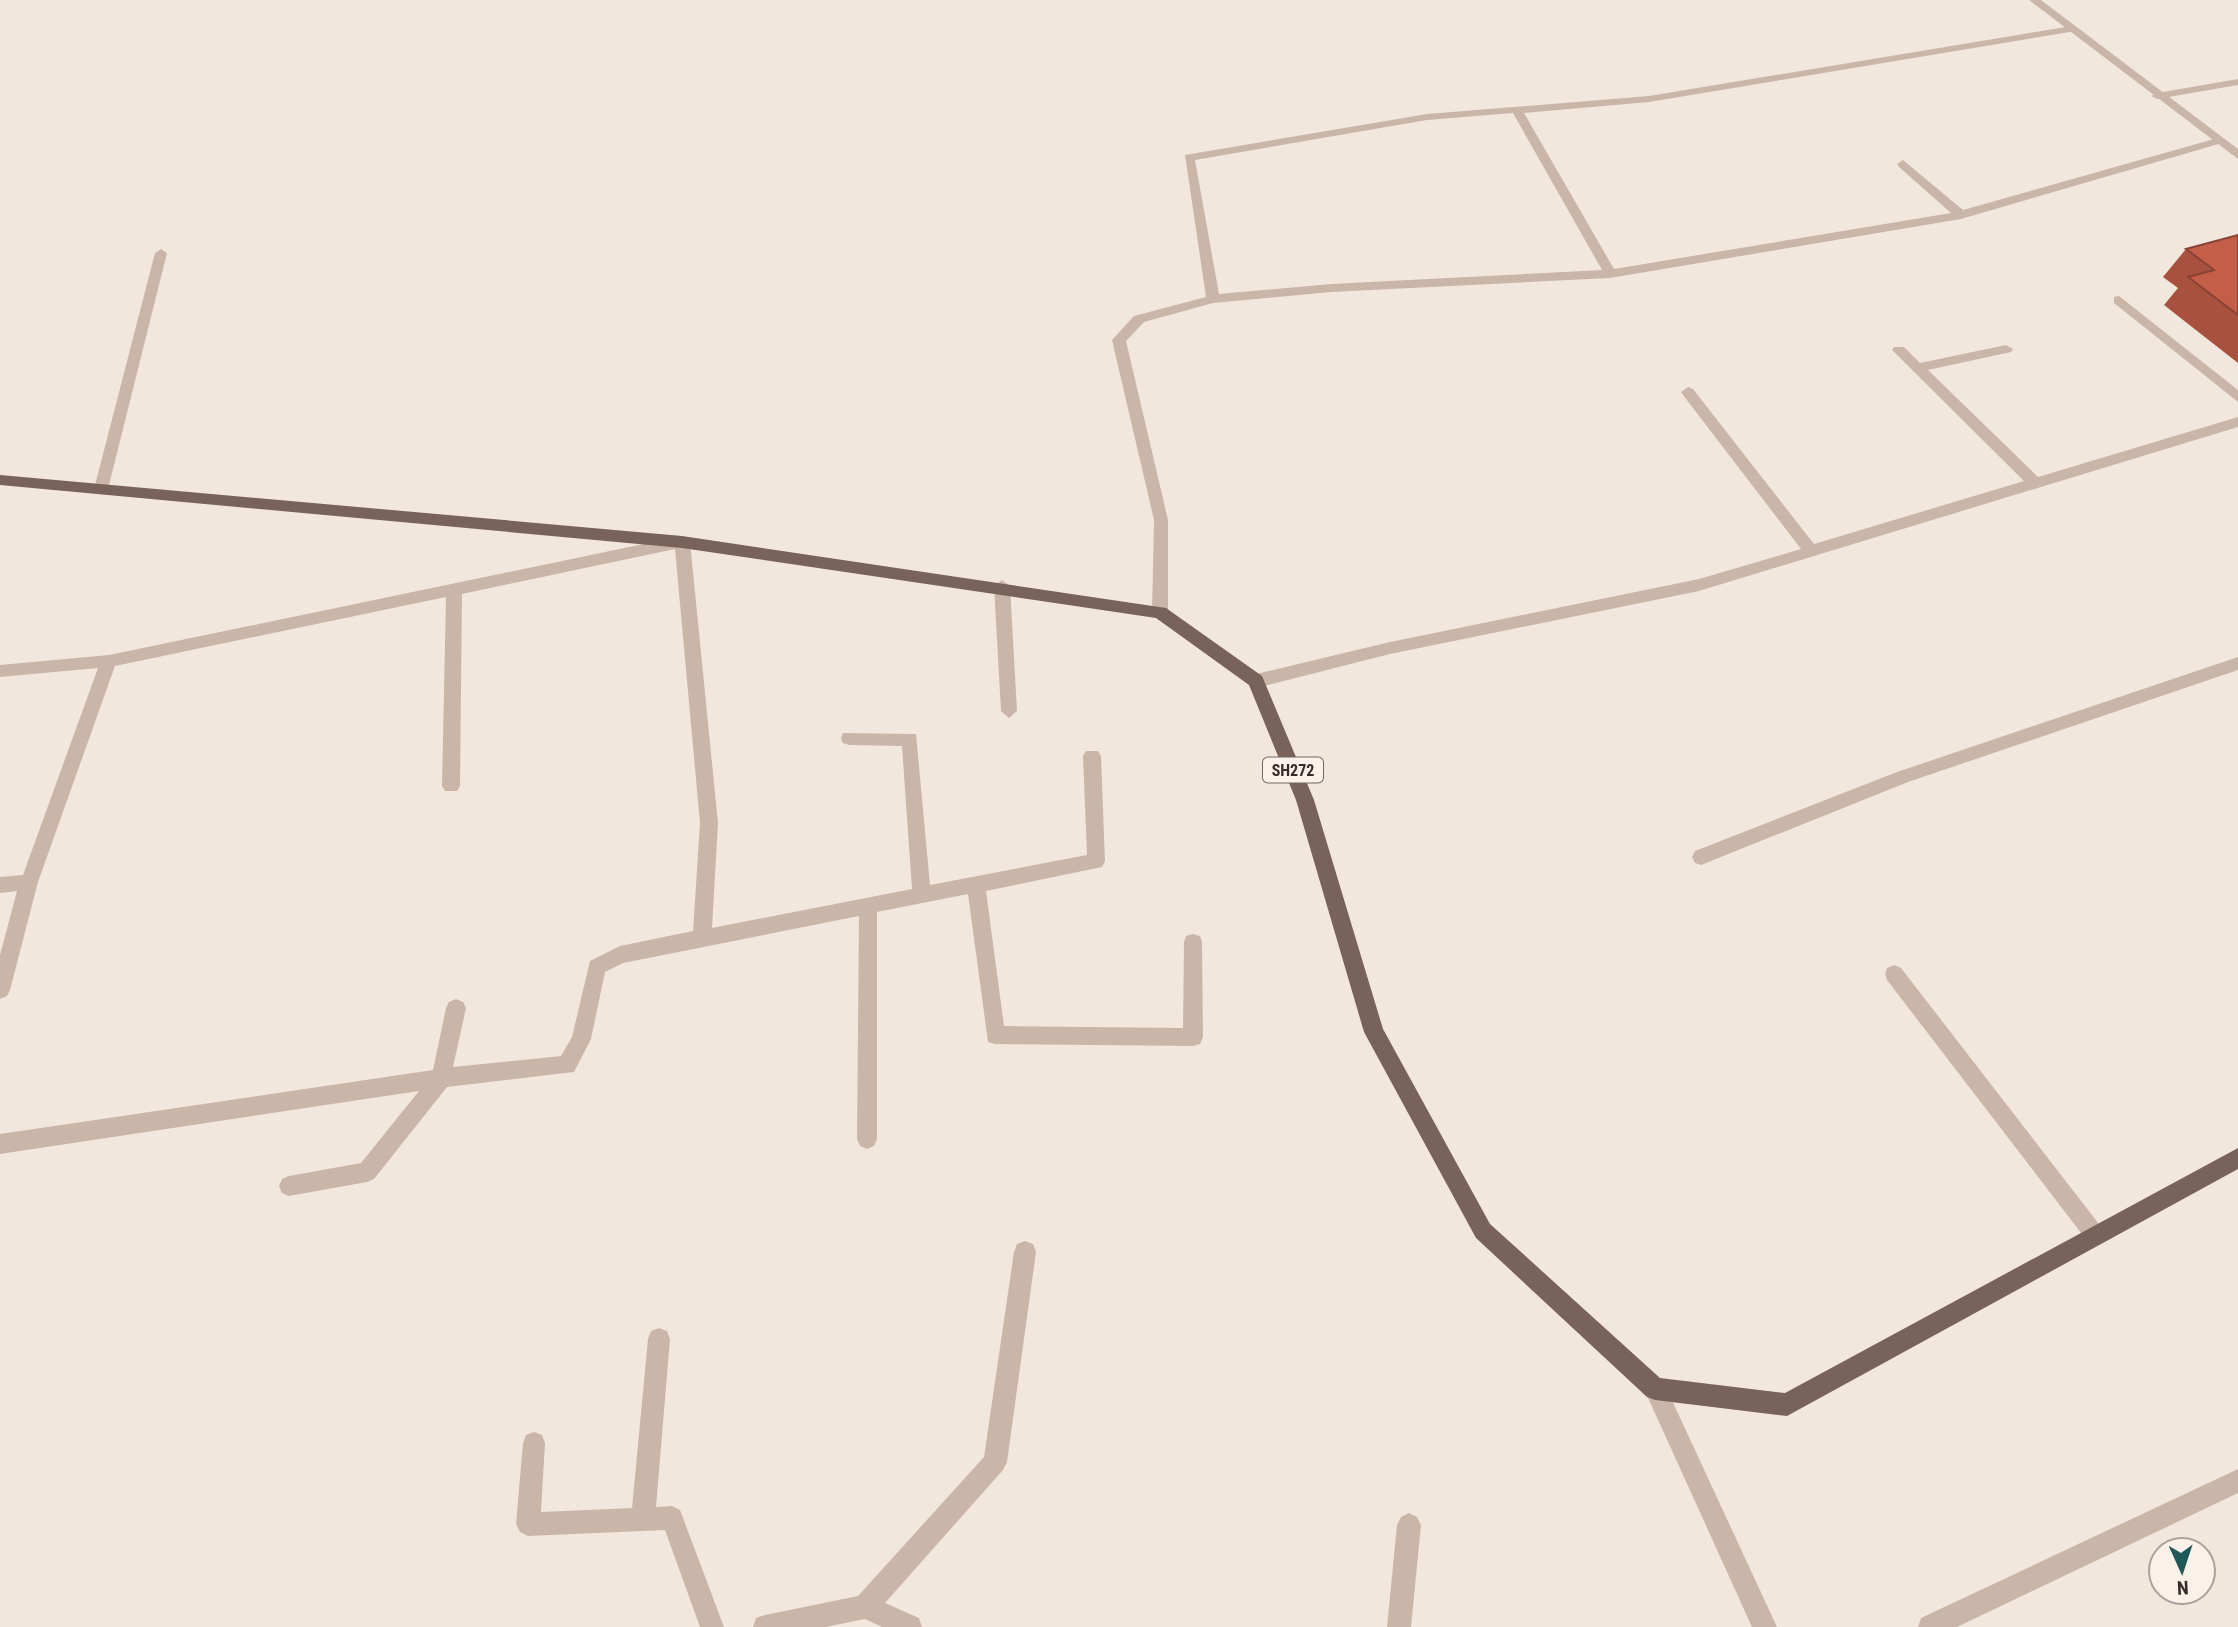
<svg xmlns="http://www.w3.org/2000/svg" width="2238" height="1627" font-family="'Roboto Condensed',sans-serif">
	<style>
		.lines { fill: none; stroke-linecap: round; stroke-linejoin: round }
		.minor { fill: #cab6a9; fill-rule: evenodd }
		.tertiary { fill: #cab6a9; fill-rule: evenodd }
		.primary { fill: #79625a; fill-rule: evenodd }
		.wall { fill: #a9513f }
		.building { fill: #c45e49; stroke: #894233; stroke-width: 2 }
		.labels { text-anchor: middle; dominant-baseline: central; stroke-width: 6; stroke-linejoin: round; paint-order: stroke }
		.shield { fill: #faf1ea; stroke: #726763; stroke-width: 2 }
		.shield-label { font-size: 16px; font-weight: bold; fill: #372c29 }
	</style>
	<rect width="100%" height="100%" fill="#f2e7dd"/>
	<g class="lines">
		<path class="minor" d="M 2072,26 L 2076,27 L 2076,31 L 1649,102 L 1524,113 L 1614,269 L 1951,213 L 1899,167 L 1897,164 L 1903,160 L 1963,210 L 2214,139 L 2222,139 L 2222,143 L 1961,219 L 1610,278 L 1331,292 L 1213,303 L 1144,322 L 1126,341 L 1168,520 L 1168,612 L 1160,618 L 1154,616 L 1152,612 L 1154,520 L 1112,340 L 1134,316 L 1206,297 L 1185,155 L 1427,114 L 1649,96 ZM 1513,113 L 1602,270 L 1331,284 L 1219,294 L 1195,160 L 1427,120 Z
			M 2238,79 L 2238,85 L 2157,99 L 2151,96 L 2157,93 Z
			M 161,249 L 167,253 L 108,489 L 101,494 L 94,489 L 155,253 Z
			M 2119,296 L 2238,390 L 2238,402 L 2114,303 L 2114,297 Z
			M 2006,345 L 2013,349 L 2011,352 L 1928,370 L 2038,477 L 2238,417 L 2238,427 L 1699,591 L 1390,654 L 1256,688 L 1248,681 L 1256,674 L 1390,642 L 1699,579 L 1801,549 L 1683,395 L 1681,392 L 1688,387 L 1693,389 L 1814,544 L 2024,481 L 1892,350 L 1894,347 L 1904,347 L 1920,363 Z
			M 682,536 L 690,542 L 718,823 L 712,928 L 912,889 L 902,746 L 849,745 L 843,743 L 841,738 L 843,733 L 916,734 L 930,885 L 1087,855 L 1083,756 L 1086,751 L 1098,751 L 1101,756 L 1105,861 L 1102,867 L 986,891 L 1004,1026 L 1183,1028 L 1184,942 L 1186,936 L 1193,934 L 1200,936 L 1202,942 L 1203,1037 L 1200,1044 L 1193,1046 L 995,1044 L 988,1042 L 968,894 L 877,912 L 877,1139 L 874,1146 L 867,1149 L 860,1146 L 857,1139 L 859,916 L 623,963 L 605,972 L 591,1039 L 574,1072 L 447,1087 L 374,1179 L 367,1182 L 289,1196 L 282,1193 L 279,1186 L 282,1179 L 289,1176 L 361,1163 L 419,1091 L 0,1154 L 0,1134 L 433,1070 L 446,1008 L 449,1002 L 456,999 L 463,1002 L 466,1008 L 453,1067 L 561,1056 L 572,1037 L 590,961 L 620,946 L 693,931 L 700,823 L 675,549 L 462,594 L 460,786 L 457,791 L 445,791 L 442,786 L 446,597 L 115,666 L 38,882 L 10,990 L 7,996 L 0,999 L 0,955 L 17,891 L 0,893 L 0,877 L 23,875 L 98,668 L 0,677 L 0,665 L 109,655 Z
			M 1002,580 L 1010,586 L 1017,711 L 1009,718 L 1001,711 L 994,586 Z
			M 2238,657 L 2238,670 L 1908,782 L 1701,865 L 1695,863 L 1692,857 L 1695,851 L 1897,772 Z
			M 1894,965 L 1901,968 L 2102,1228 L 2106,1235 L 2102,1242 L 2095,1246 L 2088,1242 L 1887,980 L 1885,974 L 1887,968 Z
			M 1025,1241 L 1033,1244 L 1036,1252 L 1007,1462 L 1003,1470 L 885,1603 L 919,1618 L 922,1627 L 882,1627 L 865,1619 L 826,1627 L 753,1627 L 756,1618 L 765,1615 L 858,1596 L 984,1457 L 1014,1252 L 1017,1244 Z
			M 659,1328 L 667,1331 L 670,1339 L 656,1507 L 672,1506 L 680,1510 L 724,1627 L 700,1627 L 665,1530 L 528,1536 L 520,1532 L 516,1524 L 523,1443 L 526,1435 L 534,1432 L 542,1435 L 545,1443 L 541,1512 L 632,1508 L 648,1339 L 651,1331 Z
			M 2238,1469 L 2238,1493 L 1957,1627 L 1918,1627 L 1921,1618 Z
			M 1409,1513 L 1417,1517 L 1421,1525 L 1411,1627 L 1387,1627 L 1397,1525 L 1401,1517 Z"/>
		<path class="tertiary" d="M 2029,0 L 2041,0 L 2238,149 L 2238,159 Z
			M 1655,1378 L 1663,1381 L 1777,1627 L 1752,1627 L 1644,1389 L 1647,1381 Z"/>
		<path class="primary" d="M 0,475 L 682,536 L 1166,608 L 1262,676 L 1314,800 L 1383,1029 L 1490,1224 L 1660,1378 L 1785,1393 L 2238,1148 L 2238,1169 L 1787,1416 L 1655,1400 L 1647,1397 L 1476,1238 L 1364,1032 L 1296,800 L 1249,685 L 1156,618 L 682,548 L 0,485 Z"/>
	</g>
	<path class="wall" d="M 2238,235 L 2238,363 L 2164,305 L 2178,288 L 2163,277 L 2186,249 Z"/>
	<path class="building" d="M 2238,235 L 2238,315 L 2188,277 L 2214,270 L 2186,249 Z"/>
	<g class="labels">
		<rect class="shield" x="1263" y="757.5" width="60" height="25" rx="5"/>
		<g class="shield-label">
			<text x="1293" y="770">SH272</text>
		</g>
	</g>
	<g transform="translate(2182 1571) rotate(177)"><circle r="33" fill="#faf1ea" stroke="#aca29d" stroke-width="2"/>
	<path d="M0-5L12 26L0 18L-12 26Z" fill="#1f5858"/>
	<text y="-10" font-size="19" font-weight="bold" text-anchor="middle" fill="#372c29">N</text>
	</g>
</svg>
